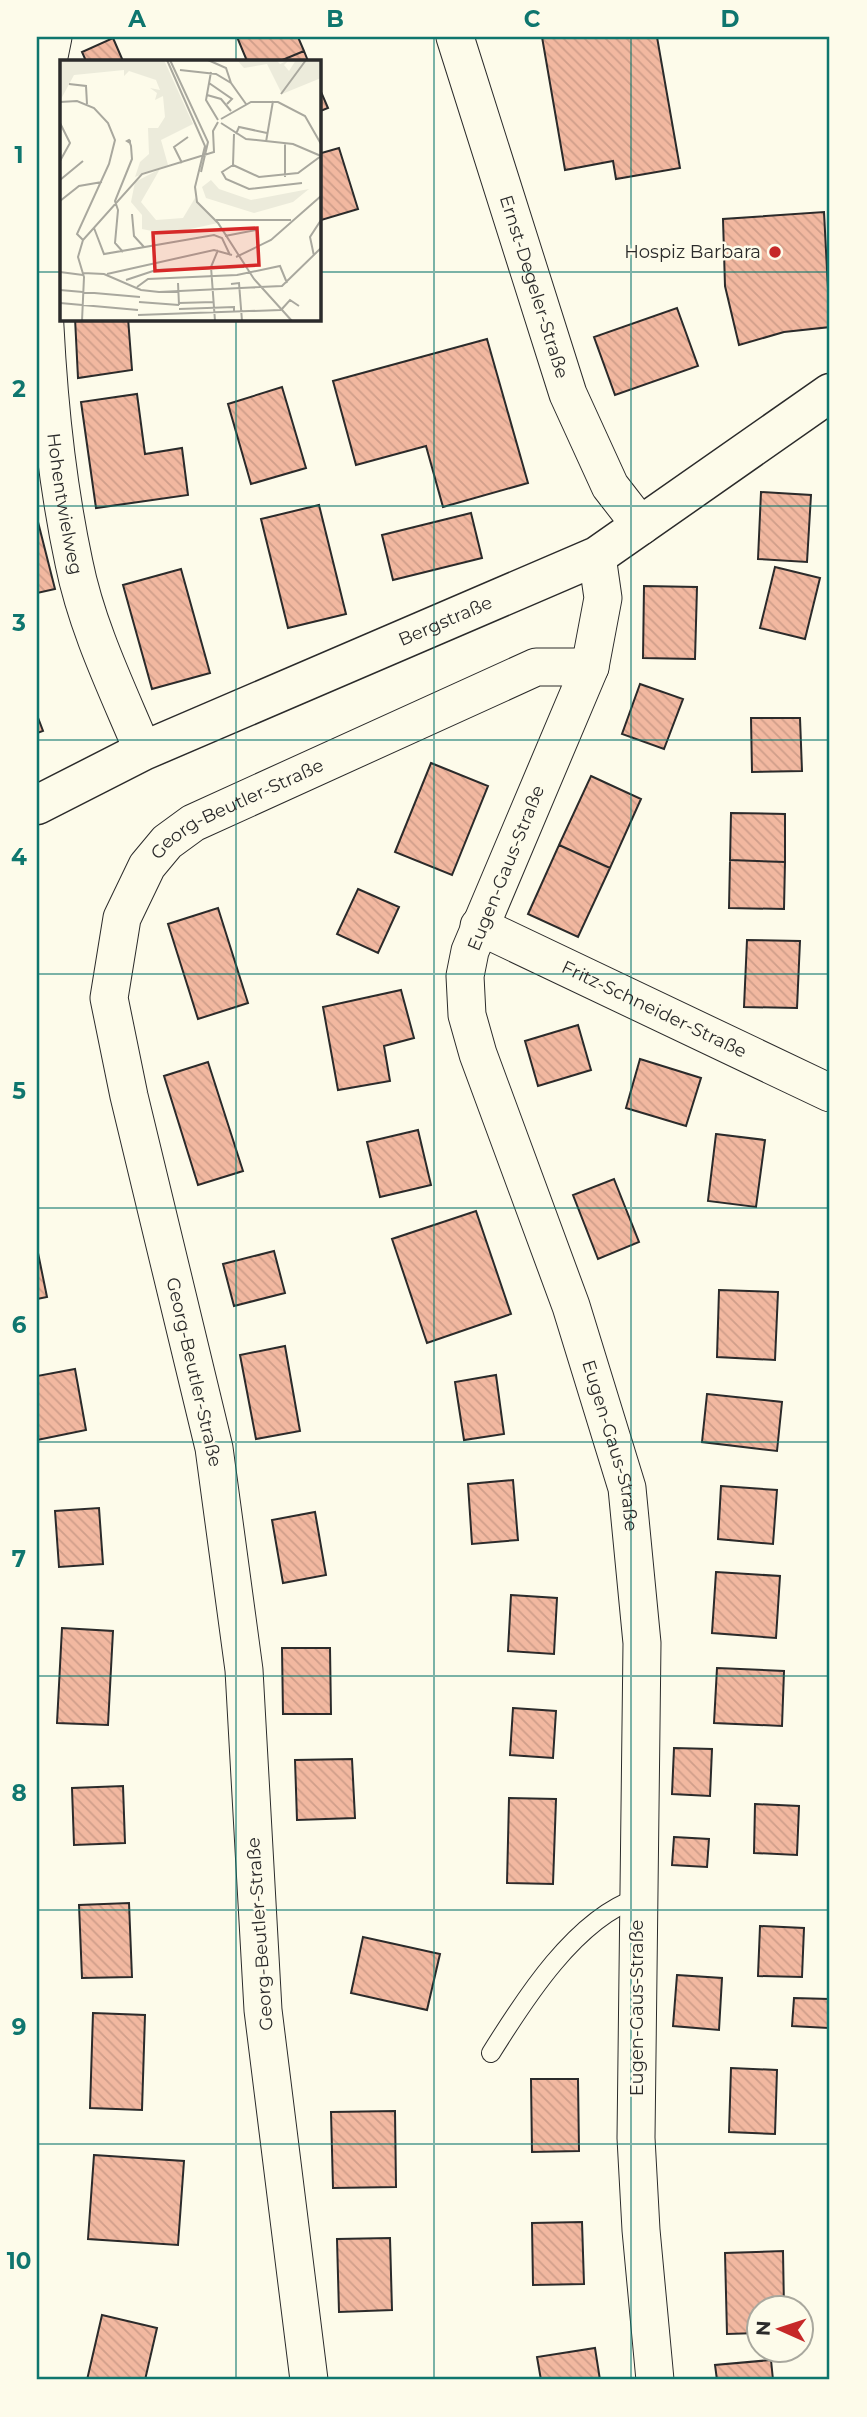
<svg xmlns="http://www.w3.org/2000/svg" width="867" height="2417" font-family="Montserrat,sans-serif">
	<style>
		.building { fill: url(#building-back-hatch); stroke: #2b2b2b; stroke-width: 2 }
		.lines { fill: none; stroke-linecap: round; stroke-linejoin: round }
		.lane-casing { stroke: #2b2b2b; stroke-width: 20 }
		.street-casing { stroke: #2b2b2b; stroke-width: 39 }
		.secondary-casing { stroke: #2b2b2b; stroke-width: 41 }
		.lane { stroke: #fdfbea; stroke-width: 18 }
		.street { stroke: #fdfbea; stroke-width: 37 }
		.secondary { stroke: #fdfbea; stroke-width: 38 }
		.grid { fill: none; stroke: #0f766e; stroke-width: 2; stroke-opacity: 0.55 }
		.poi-dot { fill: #c62828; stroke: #fdfbea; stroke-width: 2.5 }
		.labels { text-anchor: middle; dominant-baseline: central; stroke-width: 5; stroke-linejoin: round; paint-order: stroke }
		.poi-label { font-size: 18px; fill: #2b2b2b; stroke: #fdfbea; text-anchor: end }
		.street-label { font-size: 18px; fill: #2b2b2b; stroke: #fdfbea }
		.inset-road { fill: none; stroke: #a9a89e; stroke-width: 2 }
		.view { fill: #d62828; fill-opacity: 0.15; stroke: #d62828; stroke-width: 3.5 }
		.inset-edge { fill: none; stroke: #2b2b2b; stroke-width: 3.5 }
		.neatline { fill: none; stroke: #0f766e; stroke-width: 2.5 }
		.grid-label { font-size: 23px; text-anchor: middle; font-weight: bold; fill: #0f766e }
	</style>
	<defs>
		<pattern id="building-back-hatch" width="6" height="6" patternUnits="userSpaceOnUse" patternTransform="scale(1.75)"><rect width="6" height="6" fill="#f2b8a0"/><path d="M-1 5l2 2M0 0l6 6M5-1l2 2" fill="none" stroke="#d09e8a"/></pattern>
	</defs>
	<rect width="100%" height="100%" fill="#fdfbea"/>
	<path class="building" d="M 237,37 L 298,37 L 304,51 L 280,61 L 247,61 Z
		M 542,37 L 657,37 L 680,168 L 616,179 L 613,161 L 565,170 Z
		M 113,38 L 123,61 L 86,61 L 82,52 Z
		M 304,51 L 308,61 L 280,61 Z
		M 318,85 L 328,108 L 318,112 Z
		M 339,148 L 358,209 L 318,221 L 318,154 Z
		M 824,212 L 830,327 L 784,332 L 739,345 L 725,286 L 723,219 Z
		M 677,308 L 698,366 L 615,395 L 594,337 Z
		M 75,318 L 128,318 L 132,370 L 78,378 Z
		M 487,339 L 528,483 L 443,507 L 426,446 L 356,465 L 333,381 Z
		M 282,387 L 306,468 L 251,484 L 228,404 Z
		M 137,394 L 145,454 L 182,448 L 188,495 L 96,508 L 81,402 Z
		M 761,492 L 811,495 L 807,562 L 758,559 Z
		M 319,505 L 346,614 L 288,628 L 261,519 Z
		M 471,513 L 482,558 L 393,580 L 382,535 Z
		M 37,518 L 55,589 L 37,593 Z
		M 775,567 L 820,578 L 805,639 L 760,628 Z
		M 181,569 L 210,673 L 152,689 L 123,585 Z
		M 644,586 L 697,587 L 695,659 L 643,658 Z
		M 640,684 L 683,699 L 664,749 L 622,734 Z
		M 37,715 L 43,731 L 37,733 Z
		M 751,718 L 800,718 L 802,771 L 752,772 Z
		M 431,763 L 488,786 L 452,875 L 395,852 Z
		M 591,776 L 641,799 L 610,868 L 559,845 Z
		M 731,813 L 785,814 L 785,862 L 730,860 Z
		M 559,845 L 610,868 L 578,937 L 528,914 Z
		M 730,860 L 785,862 L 784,909 L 729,908 Z
		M 358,889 L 399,907 L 378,953 L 337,934 Z
		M 218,908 L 248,1003 L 198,1019 L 168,924 Z
		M 747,940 L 800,941 L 797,1008 L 744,1007 Z
		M 401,990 L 414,1038 L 384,1046 L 390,1081 L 338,1090 L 323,1007 Z
		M 578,1025 L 591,1070 L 538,1086 L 525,1041 Z
		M 640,1059 L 701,1078 L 686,1126 L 626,1108 Z
		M 208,1062 L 243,1171 L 198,1185 L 164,1076 Z
		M 418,1130 L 431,1185 L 380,1197 L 367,1142 Z
		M 716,1134 L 765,1140 L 756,1207 L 708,1201 Z
		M 614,1179 L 639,1242 L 598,1259 L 573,1195 Z
		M 476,1211 L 511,1314 L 427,1343 L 392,1239 Z
		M 37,1248 L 47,1297 L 37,1299 Z
		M 274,1251 L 285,1293 L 234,1306 L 223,1264 Z
		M 719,1290 L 778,1292 L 775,1360 L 717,1357 Z
		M 285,1346 L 300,1431 L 256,1439 L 240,1355 Z
		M 75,1369 L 86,1430 L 37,1440 L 37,1376 Z
		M 496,1375 L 504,1434 L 464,1440 L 455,1382 Z
		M 707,1394 L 782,1402 L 777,1451 L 702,1442 Z
		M 513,1480 L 518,1540 L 472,1544 L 468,1484 Z
		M 721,1486 L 777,1490 L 773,1544 L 718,1539 Z
		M 99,1508 L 103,1564 L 59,1567 L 55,1511 Z
		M 315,1512 L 326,1575 L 283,1583 L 272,1520 Z
		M 716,1572 L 780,1576 L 776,1638 L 712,1633 Z
		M 511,1595 L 557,1598 L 554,1654 L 508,1651 Z
		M 62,1628 L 113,1631 L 108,1725 L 57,1723 Z
		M 282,1648 L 330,1648 L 331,1714 L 283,1714 Z
		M 717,1668 L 784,1671 L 782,1726 L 714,1723 Z
		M 513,1708 L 556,1711 L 553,1758 L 510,1755 Z
		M 674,1748 L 712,1749 L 710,1796 L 672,1794 Z
		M 352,1759 L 355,1818 L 297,1820 L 295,1760 Z
		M 123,1786 L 125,1843 L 74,1845 L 72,1788 Z
		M 509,1798 L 556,1799 L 553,1884 L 507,1883 Z
		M 755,1804 L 799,1806 L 797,1855 L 754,1853 Z
		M 674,1837 L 709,1839 L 707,1867 L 672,1865 Z
		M 129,1903 L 132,1977 L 82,1978 L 79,1905 Z
		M 760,1926 L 804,1928 L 802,1977 L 758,1976 Z
		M 363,1937 L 440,1954 L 427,2010 L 351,1993 Z
		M 677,1975 L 722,1978 L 719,2030 L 673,2026 Z
		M 794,1998 L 829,1999 L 828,2028 L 792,2026 Z
		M 93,2013 L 145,2015 L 142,2110 L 90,2108 Z
		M 731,2068 L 777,2070 L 775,2134 L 729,2132 Z
		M 531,2079 L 578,2079 L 579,2151 L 532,2152 Z
		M 395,2111 L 396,2187 L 333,2188 L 331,2112 Z
		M 94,2155 L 184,2161 L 178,2245 L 88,2239 Z
		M 582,2222 L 584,2284 L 533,2285 L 532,2223 Z
		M 390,2238 L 392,2310 L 339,2312 L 337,2239 Z
		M 783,2251 L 784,2308 L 758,2308 L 758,2333 L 727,2334 L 725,2253 Z
		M 102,2315 L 157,2328 L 145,2380 L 87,2380 Z
		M 595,2348 L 600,2380 L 541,2380 L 537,2357 Z
		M 771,2360 L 773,2380 L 717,2380 L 715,2365 Z"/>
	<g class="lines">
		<g class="lane-casing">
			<path id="lane" d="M 491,2053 C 524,2000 576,1918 638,1898"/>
		</g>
		<g class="street-casing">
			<g id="street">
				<path id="s1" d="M 53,37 C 40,93 41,148 42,205 C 42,324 49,446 74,563 C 87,628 118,691 143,751"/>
				<path id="s2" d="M 455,37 L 568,394 L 610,486 L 641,526"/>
				<path id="s3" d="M 597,556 L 603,598 L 590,667 L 470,951 L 465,976 L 467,1015 L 478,1054 L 571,1306 L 627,1488 L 642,1643 L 636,2138 L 641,2230 L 655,2380"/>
				<path id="s4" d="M 479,926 L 830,1093"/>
				<path id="s5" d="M 309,2380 L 263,2010 L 244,1670 L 214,1448 L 129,1096 L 109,998 L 122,918 L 147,866 L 167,842 L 193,823 L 536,667 L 590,667"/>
			</g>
		</g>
		<g class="secondary-casing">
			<g id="secondary">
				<path id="s6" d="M 37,805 L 143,751 L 597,556 L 830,393"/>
			</g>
		</g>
		<use href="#lane" class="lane"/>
		<use href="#street" class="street"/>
		<use href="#secondary" class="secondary"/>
	</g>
	<path class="grid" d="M 236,37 L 236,61M 434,37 L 434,2380M 631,37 L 631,2380M 37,272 L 61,272M 318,272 L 830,272M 236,318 L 236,2380M 37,506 L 830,506M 37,740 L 830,740M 37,974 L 830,974M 37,1208 L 830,1208M 37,1442 L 830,1442M 37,1676 L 830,1676M 37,1910 L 830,1910M 37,2144 L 830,2144"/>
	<circle class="poi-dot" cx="775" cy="252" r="7"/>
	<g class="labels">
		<g class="poi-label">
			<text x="761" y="252">Hospiz Barbara</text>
		</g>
		<g class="street-label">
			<text stroke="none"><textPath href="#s2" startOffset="262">Ernst-Degeler-Straße</textPath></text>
			<text stroke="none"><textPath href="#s1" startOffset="469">Hohentwielweg</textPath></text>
			<text stroke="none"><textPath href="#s6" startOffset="448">Bergstraße</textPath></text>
			<text stroke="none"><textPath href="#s5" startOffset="1647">Georg-Beutler-Straße</textPath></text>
			<text transform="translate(506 868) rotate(-68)">Eugen-Gaus-Straße</text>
			<text stroke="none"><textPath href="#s4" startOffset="194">Fritz-Schneider-Straße</textPath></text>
			<text transform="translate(194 1372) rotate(77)">Georg-Beutler-Straße</text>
			<text stroke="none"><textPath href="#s3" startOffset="940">Eugen-Gaus-Straße</textPath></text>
			<text transform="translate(260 1934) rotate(-94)">Georg-Beutler-Straße</text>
			<text transform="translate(637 2008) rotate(-90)">Eugen-Gaus-Straße</text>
		</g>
	</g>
	<g transform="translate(60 60)">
		<rect width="261" height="261" fill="#fdfbea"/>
		<path d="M 0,0 L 104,0 L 133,64 L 101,80 L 108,105 L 75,117 L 80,102 L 89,94 L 88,68 L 98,68 L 105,57 L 103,36 L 95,40 L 97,33 L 90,28 L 100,30 L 96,20 L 69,11 L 64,16 L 64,10 L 14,15 L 0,41 ZM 177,0 L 216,0 L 220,4 L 229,0 L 224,5 L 229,11 L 236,0 L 261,0 L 261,18 L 222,34 L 207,4 L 184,8 ZM 100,109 L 81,142 L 96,160 L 123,158 L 135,138 L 158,163 L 107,174 L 82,169 L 82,155 L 71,142 L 75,122 ZM 151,120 L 159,129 L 191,140 L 249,129 L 233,142 L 194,153 L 146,138 L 142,127 Z" fill="#ecebdb"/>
		<path class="inset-road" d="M 107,0 L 145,86 L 135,127 L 137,142 L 158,163 L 194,219 L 232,261M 110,0 L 148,82 L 141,112M 148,0 L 166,8 L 171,23M 120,10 L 156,14 L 171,23 L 186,44M 151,12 L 146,40 L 158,60M 149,23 L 172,39 L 167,44M 9,24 L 26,26 L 27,44M 221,34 L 246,0M 147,35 L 161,39 L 171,51M 0,42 L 17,41 L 34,48 L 48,63 L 55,80 L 49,104 L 17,174 L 23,180M 161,59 L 191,42 L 218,42 L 245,56 L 261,84M 0,63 L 10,83 L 0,101M 161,63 L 186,79 L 233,84 L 261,96M 174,74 L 173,105 L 199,117 L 238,113 L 261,96M 176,74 L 179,67 L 207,73M 206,82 L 213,41M 225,83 L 225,117M 122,103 L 114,87 L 128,77M 173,105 L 162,112 L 166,119 L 189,129 L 242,123M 0,120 L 23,101M 0,141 L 19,126 L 42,122M 72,154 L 74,176 L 84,187M 156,160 L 231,160M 34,168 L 44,194 L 154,175 L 162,178 L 170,195M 165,176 L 196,170M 63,192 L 55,183 L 58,150 L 55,141 L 72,99 L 71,86 L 70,83 L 70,81 L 69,80 L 67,81 L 70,83M 254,196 L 250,177 L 261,160M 176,197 L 211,180 L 261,136M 0,212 L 23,215M 23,213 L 44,214 L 81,230 L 99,232 L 222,226 L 261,188M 47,214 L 154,190 L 172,195M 66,220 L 96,210 L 184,207M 118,223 L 119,245M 171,224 L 179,223 L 182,261M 77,227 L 88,219 L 177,215 L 220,206 L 227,223M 0,230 L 80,237M 79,242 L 119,245M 0,243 L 78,250M 119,243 L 154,242M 119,249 L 174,247 L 174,253M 221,250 L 230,240 L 239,246M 78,255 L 221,250M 22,261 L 24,217 L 18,197 L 23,180 L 82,114 L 154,92 L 153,71 L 158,62M 155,261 L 151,207 L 158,190"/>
		<path class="view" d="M 197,168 L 199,205 L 95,211 L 93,173 Z"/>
		<rect width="261" height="261" class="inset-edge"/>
	</g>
	<rect width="867" height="2417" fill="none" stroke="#fdfbea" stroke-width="77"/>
	<g transform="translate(780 2329) rotate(273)"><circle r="33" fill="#fdfbea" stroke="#a9a89e" stroke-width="2"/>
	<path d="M0-5L12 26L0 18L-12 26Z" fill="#c62828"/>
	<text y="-10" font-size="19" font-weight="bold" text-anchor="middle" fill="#2b2b2b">N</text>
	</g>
	<rect x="38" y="38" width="790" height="2340" class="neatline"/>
	<g class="grid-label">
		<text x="137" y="27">A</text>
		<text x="335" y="27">B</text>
		<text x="532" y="27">C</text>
		<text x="730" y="27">D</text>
		<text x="19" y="163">1</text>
		<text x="19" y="397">2</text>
		<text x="19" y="631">3</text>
		<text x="19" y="865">4</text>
		<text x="19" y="1099">5</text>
		<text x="19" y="1333">6</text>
		<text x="19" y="1567">7</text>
		<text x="19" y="1801">8</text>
		<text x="19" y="2035">9</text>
		<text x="19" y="2269">10</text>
	</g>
</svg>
